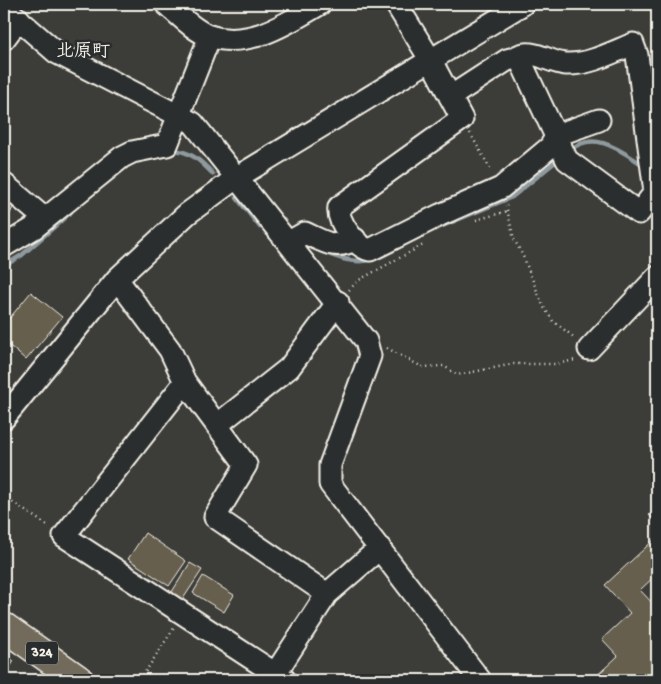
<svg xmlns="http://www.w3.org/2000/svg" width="661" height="684" font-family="'Gochi Hand','Klee One',sans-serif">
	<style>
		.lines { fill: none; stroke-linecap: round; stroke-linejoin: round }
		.stream { stroke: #8f9a9f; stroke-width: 4.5 }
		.building { fill: #665e4e; stroke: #f4f1e8 }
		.minor-casing { stroke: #f4f1e8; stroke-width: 25 }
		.highway-casing { stroke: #f4f1e8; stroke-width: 31 }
		.path { stroke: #f4f1e8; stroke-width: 2.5; stroke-dasharray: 1 4; stroke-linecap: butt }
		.minor { stroke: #2a2d2e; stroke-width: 21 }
		.highway { stroke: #726b5a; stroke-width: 28 }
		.labels { text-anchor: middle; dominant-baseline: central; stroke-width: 5; stroke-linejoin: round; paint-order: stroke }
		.shield { fill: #2a2d2e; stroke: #b7b6b0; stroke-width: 1 }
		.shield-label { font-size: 14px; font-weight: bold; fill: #f4f1e8 }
		.quarter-label { font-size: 18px; font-weight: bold; fill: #f4f1e8; stroke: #2a2d2e }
	</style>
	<rect width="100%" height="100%" fill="#3c3c38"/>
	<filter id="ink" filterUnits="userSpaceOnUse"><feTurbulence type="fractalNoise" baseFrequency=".02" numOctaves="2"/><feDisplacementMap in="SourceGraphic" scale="10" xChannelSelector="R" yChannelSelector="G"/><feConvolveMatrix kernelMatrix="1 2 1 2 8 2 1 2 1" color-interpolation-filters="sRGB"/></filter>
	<g filter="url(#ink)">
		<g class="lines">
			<path class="stream" d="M 170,150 C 189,150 200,160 213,174
				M 570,150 C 596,129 622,152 645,166
				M 237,198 L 260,227
				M 440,227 L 512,197 L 560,158
				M 320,251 C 360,267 370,264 406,243
				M 4,266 L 22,255 L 71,212"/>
		</g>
		<path class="building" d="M 4,191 L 16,201 L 7,220 L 4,218 Z
			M 31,292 L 62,317 L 26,360 L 4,341 L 4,325 Z
			M 657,507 L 657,524 L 649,515 Z
			M 145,533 L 186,561 L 169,586 L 128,559 Z
			M 657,537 L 657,574 L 640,590 L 657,608 L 657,668 L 644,680 L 592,680 L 618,656 L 602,639 L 630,613 L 605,585 Z
			M 190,563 L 202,570 L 181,602 L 170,595 Z
			M 203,576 L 234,595 L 224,612 L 193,593 Z
			M 4,654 L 14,661 L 4,677 Z"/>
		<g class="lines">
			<g class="minor-casing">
				<path id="minor" d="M 166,4 C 179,15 193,30 209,36 C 249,49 288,23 320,4
					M 396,4 L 430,59 L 462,119 L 339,207 C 336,221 357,248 370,250 L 440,215 L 501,188 L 550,147 L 557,135 L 599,120
					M 4,7 L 57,53 L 193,123 L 366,341 L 370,356 L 330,465 L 330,484 L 480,680
					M 4,39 L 19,19
					M 515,58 C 530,46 549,63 566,64 C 589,65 613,52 633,44 L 637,55 L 655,192 L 657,194
					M 450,97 L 507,60 L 515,58 L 521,62 L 567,160 L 639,213 L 655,192
					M 4,184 L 45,219
					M 289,242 L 305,233 C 323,241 337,251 355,239
					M 4,246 L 34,228 L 122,157 L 132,152 L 167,145 L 210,36
					M 117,279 L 170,350 L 185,382 L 246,465 L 215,517 L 327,594
					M 589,349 L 657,277
					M 185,382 L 64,536 L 285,680
					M 4,418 L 117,279 L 187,214 L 236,178 L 523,4
					M 217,425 L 289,368 L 338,302
					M 275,674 L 327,594 L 380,548"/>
			</g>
			<g class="highway-casing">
				<path id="highway" d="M 4,627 L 79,680"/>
			</g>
			<path class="path" d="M 470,133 L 492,172
				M 506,205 L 514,239 L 523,256 L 543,306 L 553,321 L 575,338
				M 476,220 L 508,211
				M 349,290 L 359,280 L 425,244
				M 387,348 L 422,367 L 444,366 L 457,375 L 514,364 L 557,364 L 575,360
				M 4,497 L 50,527
				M 140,680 L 174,628"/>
			<use href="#minor" class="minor"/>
			<use href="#highway" class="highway"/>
		</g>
	</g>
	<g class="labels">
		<rect class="shield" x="26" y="641.5" width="32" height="23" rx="4"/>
		<g class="shield-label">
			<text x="42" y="653">324</text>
		</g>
		<g class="quarter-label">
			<text x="83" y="52">北原町</text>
		</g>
	</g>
	<rect width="661" height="684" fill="none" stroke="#2a2d2e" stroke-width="20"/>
	<rect x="10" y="10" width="641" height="664" fill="none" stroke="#f4f1e8" stroke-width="2" filter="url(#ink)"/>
</svg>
